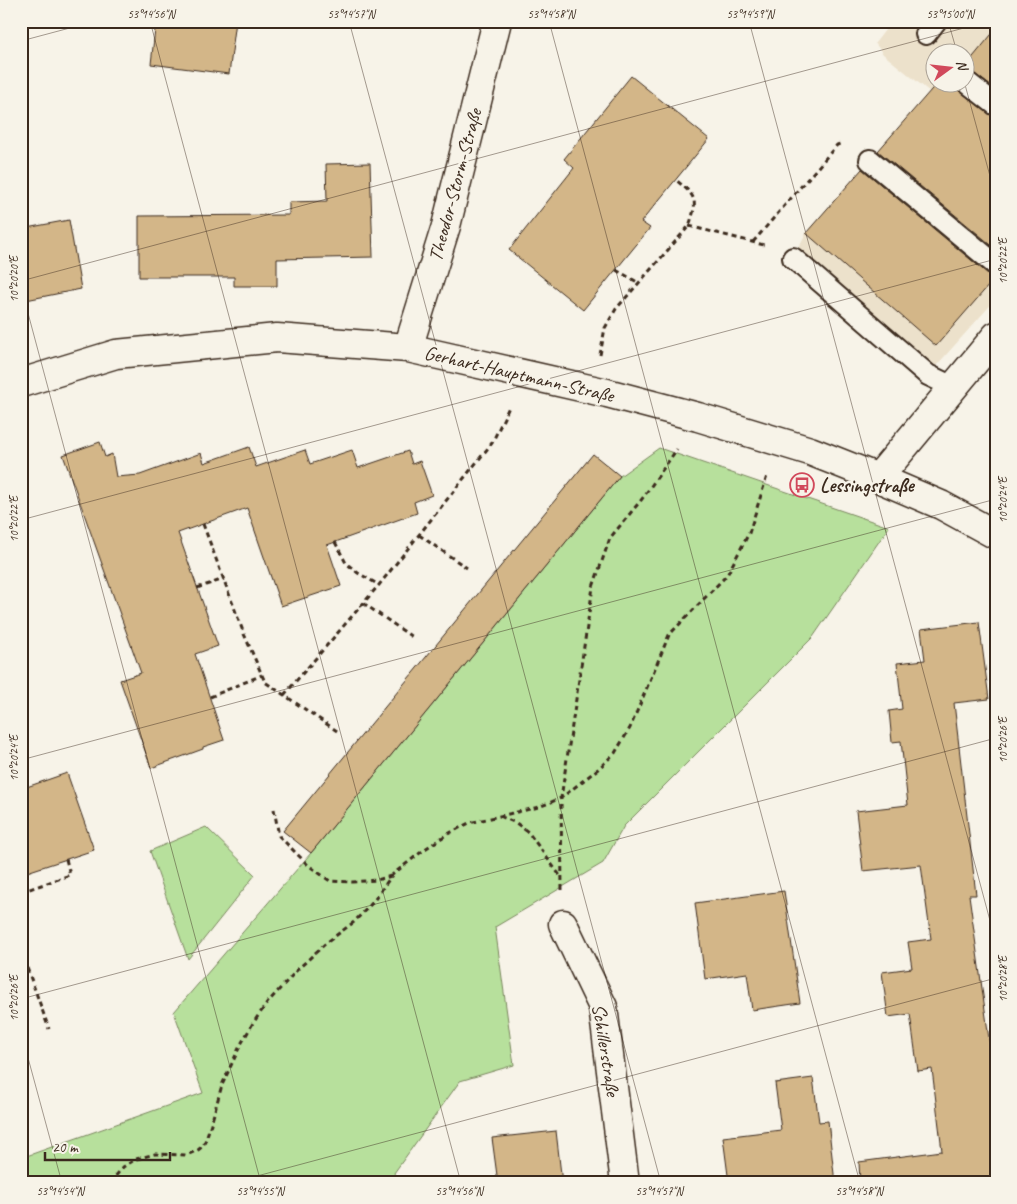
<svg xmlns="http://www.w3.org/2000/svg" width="1017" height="1204" font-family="Caveat,sans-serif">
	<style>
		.built { fill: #ece1cb; fill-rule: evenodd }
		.green { fill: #b7e09c; stroke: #79855d }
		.building { fill: #d3b688; stroke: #3b2a1e }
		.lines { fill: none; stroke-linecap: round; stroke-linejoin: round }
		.lane-casing { stroke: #3b2a1e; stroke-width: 24 }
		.street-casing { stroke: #3b2a1e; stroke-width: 31 }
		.path { stroke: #3b2a1e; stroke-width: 3; stroke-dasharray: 5 4; stroke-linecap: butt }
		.lane { stroke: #f7f3e8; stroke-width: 20 }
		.street { stroke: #f7f3e8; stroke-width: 28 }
		.ticks { fill: none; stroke: #3b2a1e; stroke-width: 1; stroke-opacity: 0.45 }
		.labels { text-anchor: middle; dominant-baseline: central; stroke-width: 5; stroke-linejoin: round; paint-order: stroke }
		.street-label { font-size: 20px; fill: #3b2a1e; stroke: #f7f3e8 }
		.poi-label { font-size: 20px; font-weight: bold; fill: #3b2a1e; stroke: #f7f3e8; text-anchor: start }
		.neatline { fill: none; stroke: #3b2a1e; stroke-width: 2 }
		.ticks-label { font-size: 12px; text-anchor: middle; fill: #3b2a1e }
	</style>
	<rect width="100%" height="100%" fill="#f7f3e8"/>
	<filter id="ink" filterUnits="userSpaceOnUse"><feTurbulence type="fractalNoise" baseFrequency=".02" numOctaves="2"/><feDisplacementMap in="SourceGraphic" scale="10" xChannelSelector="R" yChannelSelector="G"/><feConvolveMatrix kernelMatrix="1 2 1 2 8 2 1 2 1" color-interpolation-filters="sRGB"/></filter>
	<g filter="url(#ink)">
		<path class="built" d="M 892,21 L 996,21 L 996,299 L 928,375 L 793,258 L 806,233 L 930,92 L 883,54 L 875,43 ZM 934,52 L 964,52 L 964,82 L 934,82 Z"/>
		<path class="green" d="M 659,448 L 889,527 L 813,637 L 624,826 L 603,863 L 495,927 L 514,1065 L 460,1081 L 394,1173 L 399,1183 L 21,1183 L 21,1158 L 203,1093 L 174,1012 L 311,853 L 620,476 Z
			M 206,827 L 255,875 L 188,959 L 150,851 Z"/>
		<path class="building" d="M 156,21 L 236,21 L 229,74 L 151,64 Z
			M 996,29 L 996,90 L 971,71 L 964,68 Z
			M 631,76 L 709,139 L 641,222 L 650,228 L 583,310 L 509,250 L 574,168 L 564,159 Z
			M 938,82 L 953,82 L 957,89 L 989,114 L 996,117 L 996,249 L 878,151 Z
			M 370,163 L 373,257 L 277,259 L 277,286 L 234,286 L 234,277 L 139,277 L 139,216 L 289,215 L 289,202 L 327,201 L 326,164 Z
			M 862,169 L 988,274 L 996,277 L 936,346 L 806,233 Z
			M 69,220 L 81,289 L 21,301 L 21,229 Z
			M 100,442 L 105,457 L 112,454 L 116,477 L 140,475 L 201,453 L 204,463 L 249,447 L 256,467 L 305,450 L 310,464 L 352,450 L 358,468 L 408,451 L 412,464 L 420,461 L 432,495 L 414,502 L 417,513 L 327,545 L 341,586 L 281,606 L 247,508 L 178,533 L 218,646 L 195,654 L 224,740 L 203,747 L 203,749 L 151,768 L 120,680 L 141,673 L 63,455 Z
			M 593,454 L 620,476 L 311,853 L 283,831 Z
			M 979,622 L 989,699 L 954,703 L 976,895 L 969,895 L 996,1089 L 996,1183 L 860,1183 L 859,1162 L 942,1151 L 932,1069 L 918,1071 L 910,1014 L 888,1017 L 882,972 L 912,968 L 908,942 L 931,939 L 921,865 L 863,871 L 856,811 L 908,805 L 901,741 L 892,742 L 889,711 L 902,709 L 897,663 L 925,660 L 921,629 Z
			M 67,773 L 94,850 L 21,874 L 21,789 Z
			M 784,891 L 800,1003 L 752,1010 L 747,973 L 705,979 L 695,903 Z
			M 813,1078 L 819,1122 L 828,1121 L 835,1183 L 729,1183 L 723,1137 L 781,1130 L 775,1083 Z
			M 556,1131 L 562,1183 L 498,1183 L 492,1138 Z"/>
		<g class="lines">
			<g class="lane-casing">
				<path id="lane" d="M 926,34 L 936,21
					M 964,80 L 996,105
					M 870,160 L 996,265
					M 793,258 L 928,375 L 953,387"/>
			</g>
			<g class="street-casing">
				<path id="street" d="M 408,348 L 446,226 L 497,21
					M 21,383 L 116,354 L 277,338 L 408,348 L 607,393 L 698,417 L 810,451 L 878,478 L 941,505 L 996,535
					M 878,478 L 996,336
					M 563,924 L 603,1007 L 625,1183"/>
			</g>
			<path class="path" d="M 689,226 L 764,245
				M 753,242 L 837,145 L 843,143
				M 616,270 L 639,283
				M 600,355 L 605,328 L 616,309 L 689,226 C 698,200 697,197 676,180
				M 203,524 L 244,634 L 265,682 L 337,731
				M 419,535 L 467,568
				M 335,542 L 346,563 L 358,573 L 379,585
				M 197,588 L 224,579
				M 363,603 L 412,637
				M 284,695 L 379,585 L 492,443 L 509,407
				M 210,697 L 262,675
				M 274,809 L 279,836 L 308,865 L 330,881 L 352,882 L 377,880 L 391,876
				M 500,816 L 516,823 L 528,832 L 561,877
				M 562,890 L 561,798 L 593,587 L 610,538 L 642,499 L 677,449
				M 21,892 L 70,875 L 66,859
				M 21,951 L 49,1029
				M 110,1183 L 123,1167 L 136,1159 L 155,1154 L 187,1155 L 198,1150 L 203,1146 L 206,1139 L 213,1117 L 222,1085 L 240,1046 L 253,1023 L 268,1002 L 298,969 L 326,943 L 354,922 L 373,902 L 392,875 L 425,849 L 446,835 L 469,823 L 539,807 L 561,798 L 598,769 L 615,753 L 630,728 L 669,635 L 727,575 L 749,533 L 767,476"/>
			<use href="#lane" class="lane"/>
			<use href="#street" class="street"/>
		</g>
	</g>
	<path class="ticks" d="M 150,21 L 461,1183M 349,21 L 661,1183M 549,21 L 860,1183M 749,21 L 996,943M 948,21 L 957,52M 21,41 L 96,21M 964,81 L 996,198M 21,281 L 990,21M 21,287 L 261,1183M 21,520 L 996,259M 21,760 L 996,499M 21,999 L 996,738M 21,1032 L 62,1183M 231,1183 L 996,978"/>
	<defs>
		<g id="bus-ring" transform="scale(1.25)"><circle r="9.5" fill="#f7f3e8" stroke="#d1495b" stroke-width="1.5"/><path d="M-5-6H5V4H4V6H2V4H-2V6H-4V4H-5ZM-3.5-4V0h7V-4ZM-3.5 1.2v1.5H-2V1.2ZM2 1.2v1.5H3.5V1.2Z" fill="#d1495b"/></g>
	</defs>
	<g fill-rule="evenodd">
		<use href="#bus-ring" x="802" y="485"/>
	</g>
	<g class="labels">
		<g class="street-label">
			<text transform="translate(455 185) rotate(-75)">Theodor-Storm-Straße</text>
			<text transform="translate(519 374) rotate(13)">Gerhart-Hauptmann-Straße</text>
			<text transform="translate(606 1050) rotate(81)">Schillerstraße</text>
		</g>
		<g class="poi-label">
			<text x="820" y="485">Lessingstraße</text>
		</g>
	</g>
	<rect width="1017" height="1204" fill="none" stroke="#f7f3e8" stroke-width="55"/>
	<g transform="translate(950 68) rotate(75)"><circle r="24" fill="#f7f3e8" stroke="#aca397"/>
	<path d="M0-4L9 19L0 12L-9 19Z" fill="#d1495b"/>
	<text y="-8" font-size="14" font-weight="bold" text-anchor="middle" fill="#3b2a1e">N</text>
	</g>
	<path d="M45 1152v8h125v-8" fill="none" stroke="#3b2a1e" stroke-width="2.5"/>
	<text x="52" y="1152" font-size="15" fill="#3b2a1e" stroke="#f7f3e8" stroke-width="4" paint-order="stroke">20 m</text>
	<rect x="28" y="28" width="962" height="1148" class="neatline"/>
	<g class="ticks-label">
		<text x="151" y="18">53°14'56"N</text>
		<text x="351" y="18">53°14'57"N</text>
		<text x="551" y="18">53°14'58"N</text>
		<text x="750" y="18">53°14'59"N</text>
		<text x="950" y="18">53°15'00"N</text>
		<text transform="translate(1003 261) rotate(-90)" y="4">10°20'22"E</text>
		<text transform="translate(14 279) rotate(-90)" y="4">10°20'20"E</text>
		<text transform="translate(1003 500) rotate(-90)" y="4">10°20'24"E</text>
		<text transform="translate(14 519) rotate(-90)" y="4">10°20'22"E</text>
		<text transform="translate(1003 740) rotate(-90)" y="4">10°20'26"E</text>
		<text transform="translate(14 758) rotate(-90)" y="4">10°20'24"E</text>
		<text transform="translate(1003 979) rotate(-90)" y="4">10°20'28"E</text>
		<text transform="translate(14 998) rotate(-90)" y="4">10°20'26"E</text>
		<text x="60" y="1195">53°14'54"N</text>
		<text x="260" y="1195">53°14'55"N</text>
		<text x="459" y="1195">53°14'56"N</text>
		<text x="659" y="1195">53°14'57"N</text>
		<text x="859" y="1195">53°14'58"N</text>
	</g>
</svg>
